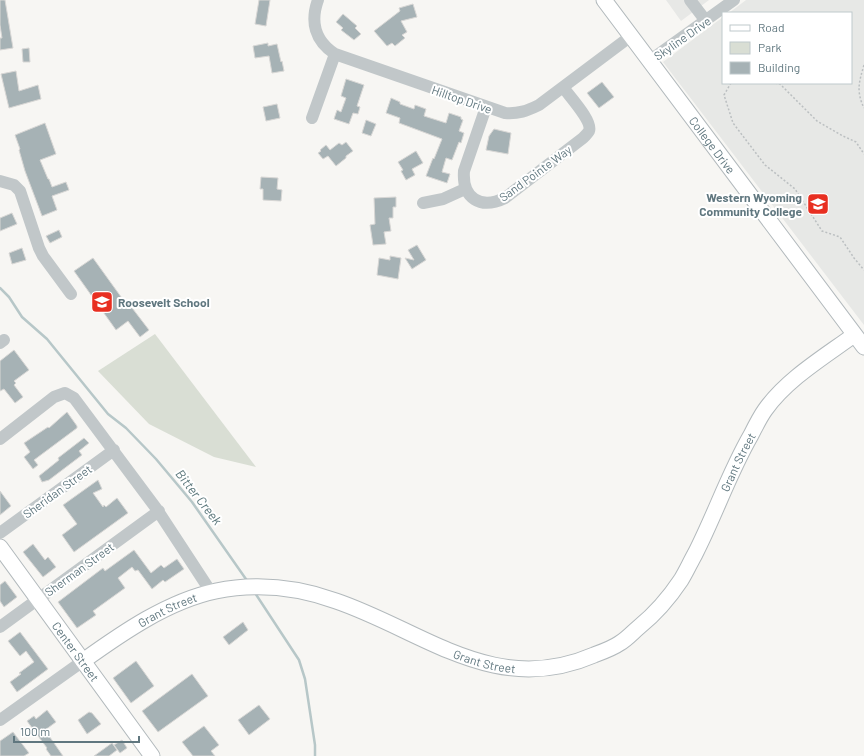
<svg xmlns="http://www.w3.org/2000/svg" width="864" height="756" font-family="Barlow,sans-serif">
	<style>
		.built { fill: #e7e8e6 }
		.green { fill: #d9ded4 }
		.lines { fill: none; stroke-linecap: round; stroke-linejoin: round }
		.stream { stroke: #b7c7c8; stroke-width: 2.5 }
		.building { fill: #a6b2b5; stroke: #d8d7d5 }
		.major-casing { stroke: #b2b9bc; stroke-width: 17 }
		.path { stroke: #bbbfc1; stroke-width: 1.5; stroke-dasharray: 2 2; stroke-linecap: butt }
		.minor { stroke: #c1c7c9; stroke-width: 12 }
		.major { stroke: #fff; stroke-width: 15 }
		.labels { text-anchor: middle; dominant-baseline: central; stroke-width: 4; stroke-linejoin: round; paint-order: stroke }
		.street-label { font-size: 12px; fill: #60777f; stroke: #fff }
		.poi-label { font-size: 12px; font-weight: bold; fill: #60777f; stroke: #fff; text-anchor: end }
		.water-label { font-size: 13px; font-style: italic; fill: #5b777b; stroke: #fff }
	</style>
	<rect width="100%" height="100%" fill="#f7f6f3"/>
	<path class="built" d="M 666,0 L 709,0 L 681,21 Z
		M 746,0 L 864,0 L 864,325 L 663,62 L 723,17 L 723,83 L 851,83 L 851,13 L 729,13 Z"/>
	<path class="green" d="M 155,334 L 256,467 L 214,457 L 149,424 L 98,371 Z"/>
	<g class="lines">
		<path class="stream" d="M 0,288 L 9,297 L 22,317 L 47,339 L 108,414 L 126,428 L 156,459 L 192,502 L 248,582
			M 255,593 L 299,660 L 305,679 L 315,745 L 315,756"/>
	</g>
	<path class="building" d="M 0,0 L 5,0 L 13,48 L 0,50 L 0,38 L 2,38 L 0,25 Z
		M 259,0 L 270,0 L 266,26 L 255,24 Z
		M 413,4 L 417,17 L 401,21 L 407,32 L 402,35 L 405,38 L 395,46 L 392,43 L 387,46 L 374,31 L 400,11 L 399,8 Z
		M 343,14 L 357,26 L 355,28 L 361,34 L 354,40 L 341,30 L 343,28 L 336,22 Z
		M 268,43 L 268,46 L 277,44 L 281,62 L 282,61 L 284,71 L 272,73 L 269,56 L 255,58 L 253,46 Z
		M 29,48 L 30,62 L 23,62 L 22,49 Z
		M 16,71 L 19,91 L 38,85 L 41,99 L 9,108 L 1,74 Z
		M 346,79 L 364,85 L 357,106 L 360,107 L 358,114 L 353,113 L 349,124 L 334,119 L 337,110 L 341,112 L 346,98 L 341,96 Z
		M 602,82 L 614,97 L 599,108 L 587,93 Z
		M 391,98 L 400,102 L 400,104 L 414,109 L 415,105 L 426,109 L 424,116 L 446,123 L 449,113 L 461,117 L 461,119 L 463,120 L 459,131 L 464,133 L 461,143 L 459,142 L 452,160 L 446,158 L 442,172 L 450,174 L 447,183 L 426,176 L 433,158 L 434,159 L 442,139 L 399,123 L 400,118 L 386,113 Z
		M 277,104 L 280,118 L 266,121 L 263,107 Z
		M 366,120 L 376,124 L 371,136 L 362,133 Z
		M 45,123 L 56,154 L 40,160 L 48,179 L 49,179 L 52,187 L 66,182 L 69,190 L 52,196 L 57,210 L 42,216 L 25,171 L 19,150 L 20,149 L 15,135 Z
		M 494,129 L 511,133 L 508,154 L 486,150 L 489,136 Z
		M 346,142 L 353,151 L 346,156 L 346,158 L 336,166 L 328,156 L 323,159 L 318,153 L 321,151 L 320,150 L 326,145 L 330,150 L 339,143 L 342,145 Z
		M 416,151 L 423,163 L 412,169 L 415,175 L 406,180 L 401,171 L 403,170 L 398,162 Z
		M 261,177 L 278,178 L 277,189 L 282,190 L 281,201 L 263,200 L 263,189 L 260,189 Z
		M 396,197 L 396,207 L 393,207 L 393,218 L 389,218 L 391,231 L 384,232 L 386,244 L 373,245 L 370,225 L 375,224 L 374,198 Z
		M 12,213 L 17,224 L 0,231 L 0,218 Z
		M 59,230 L 62,237 L 50,243 L 46,236 Z
		M 417,245 L 426,260 L 412,269 L 405,258 L 414,260 L 408,250 Z
		M 22,248 L 26,260 L 12,264 L 9,253 Z
		M 390,256 L 401,258 L 398,279 L 377,275 L 379,258 L 390,260 Z
		M 93,258 L 124,301 L 126,300 L 149,330 L 140,337 L 128,321 L 116,330 L 74,271 Z
		M 14,350 L 29,370 L 14,381 L 16,383 L 14,385 L 23,397 L 15,403 L 4,389 L 0,391 L 0,361 Z
		M 67,412 L 77,426 L 77,428 L 34,460 L 38,465 L 33,469 L 24,457 L 30,452 L 24,443 L 48,427 L 49,428 Z
		M 84,438 L 89,443 L 79,451 L 82,455 L 49,480 L 42,482 L 39,476 L 59,460 L 58,458 Z
		M 98,480 L 102,489 L 93,493 L 103,507 L 104,505 L 106,507 L 117,498 L 128,513 L 74,552 L 62,535 L 77,524 L 63,505 Z
		M 0,491 L 11,506 L 0,515 Z
		M 33,544 L 45,560 L 48,557 L 56,567 L 43,577 L 23,552 Z
		M 134,550 L 151,573 L 161,565 L 164,568 L 177,559 L 184,569 L 165,582 L 163,580 L 152,589 L 138,570 L 135,571 L 132,567 L 118,578 L 125,588 L 93,611 L 96,615 L 77,628 L 58,602 L 103,568 L 105,571 Z
		M 5,581 L 17,597 L 4,607 L 0,601 L 0,585 Z
		M 243,622 L 248,630 L 229,645 L 223,637 Z
		M 20,632 L 48,669 L 17,692 L 10,682 L 21,674 L 19,673 L 34,662 L 26,651 L 20,656 L 8,641 Z
		M 136,661 L 154,686 L 131,703 L 113,678 Z
		M 192,674 L 208,696 L 158,732 L 142,711 Z
		M 259,705 L 270,719 L 249,735 L 238,720 Z
		M 47,710 L 56,722 L 45,730 L 63,756 L 51,756 L 46,749 L 47,748 L 27,721 L 34,716 L 36,719 Z
		M 89,712 L 92,713 L 101,724 L 87,734 L 78,720 Z
		M 204,726 L 219,745 L 211,751 L 215,756 L 193,756 L 182,742 Z
		M 13,732 L 29,753 L 24,756 L 0,756 L 0,741 Z
		M 122,740 L 127,748 L 120,753 L 114,745 Z
		M 112,743 L 117,750 L 109,756 L 94,756 Z"/>
	<g class="lines">
		<g class="major-casing">
			<g id="major">
				<path id="s1" d="M 604,0 L 864,347"/>
				<path id="s2" d="M 0,547 L 152,756"/>
				<path id="s3" d="M 83,661 C 122,633 168,601 216,591 C 256,583 297,587 336,601 C 424,631 495,698 594,655 C 602,652 613,648 620,643 C 627,639 633,632 639,627 C 655,614 669,598 681,580 C 686,572 690,563 695,554 C 715,515 729,473 751,435 C 755,427 760,417 765,410 C 787,379 824,357 854,335"/>
			</g>
		</g>
		<path class="path" d="M 864,65 C 859,82 856,91 864,108
			M 731,83 L 724,95 L 733,123 L 765,165 L 795,189 L 822,231 L 840,237 L 854,258 L 864,270
			M 775,83 L 780,84 L 817,121 L 843,136 L 856,142 L 864,154"/>
		<path class="minor" d="M 318,0 C 310,22 315,41 335,54 L 505,113 C 518,114 527,111 539,105 L 631,36
			M 690,0 L 706,21
			M 649,61 L 734,0
			M 486,107 L 464,171 C 462,198 480,210 505,198 L 583,138 C 585,136 588,133 589,131 C 593,121 569,96 563,87
			M 312,118 L 335,54
			M 0,181 L 14,185 L 20,191 L 39,248 L 43,256 L 71,294
			M 423,203 L 443,199 L 465,189
			M 0,343 L 4,340
			M 0,439 L 54,397 L 65,393 L 74,398 L 156,508 L 211,592
			M 0,533 L 114,450
			M 0,627 L 159,511
			M 0,720 L 83,661"/>
		<use href="#major" class="major"/>
	</g>
	<defs>
		<g id="university-square" transform="scale(1.15)"><rect x="-9" y="-9" width="18" height="18" rx="4" fill="#e82f21" stroke="#fff"/><path d="M0-5L7-2L0 1L-7-2ZM-4 1L0 2.5L4 1V4Q0 6-4 4Z" fill="#fff"/></g>
		<g id="school-square" transform="scale(1.15)"><rect x="-9" y="-9" width="18" height="18" rx="4" fill="#e82f21" stroke="#fff"/><path d="M0-5L7-2L0 1L-7-2ZM-4 1L0 2.5L4 1V4Q0 6-4 4Z" fill="#fff"/></g>
	</defs>
	<g fill-rule="evenodd">
		<use href="#university-square" x="818" y="204"/>
		<use href="#school-square" x="102" y="302"/>
	</g>
	<g class="labels">
		<g class="street-label">
			<text transform="translate(682 38) rotate(-35)">Skyline Drive</text>
			<text transform="translate(462 99) rotate(19)">Hilltop Drive</text>
			<text stroke="none"><textPath href="#s1" startOffset="181">College Drive</textPath></text>
			<text transform="translate(535 173) rotate(-36)">Sand Pointe Way</text>
			<text stroke="none"><textPath href="#s3" startOffset="794">Grant Street</textPath></text>
			<text transform="translate(57 491) rotate(-36)">Sheridan Street</text>
			<text transform="translate(79 569) rotate(-36)">Sherman Street</text>
			<text stroke="none"><textPath href="#s3" startOffset="99">Grant Street</textPath></text>
			<text stroke="none"><textPath href="#s2" startOffset="129">Center Street</textPath></text>
			<text stroke="none"><textPath href="#s3" startOffset="434">Grant Street</textPath></text>
		</g>
		<g class="poi-label">
			<text x="802" y="197">Western Wyoming<tspan x="802" dy="14">Community College</tspan></text>
			<text x="118" y="302" text-anchor="start">Roosevelt School</text>
		</g>
		<g class="water-label">
			<text transform="translate(199 497) rotate(52)">Bitter Creek</text>
		</g>
	</g>
	<rect x="722" y="12" width="130" height="72" fill="#ffffff" stroke="#bfc9cc"/>
	<rect x="730" y="25" width="20" height="6" fill="#ffffff" stroke="#bfc9cc"/>
	<text x="758" y="32" font-size="12" fill="#60777f">Road</text>
	<rect x="730" y="42" width="20" height="12" fill="#d9ded4" stroke="#bfc9cc"/>
	<text x="758" y="52" font-size="12" fill="#60777f">Park</text>
	<rect x="730" y="62" width="20" height="12" fill="#a6b2b5" stroke="#bfc9cc"/>
	<text x="758" y="72" font-size="12" fill="#60777f">Building</text>
	<path d="M14 736v6h125v-6" fill="none" stroke="#60777f" stroke-width="2"/>
	<text x="20" y="736" font-size="12" fill="#60777f" stroke="#ffffff" stroke-width="3" paint-order="stroke">100 m</text>
</svg>
